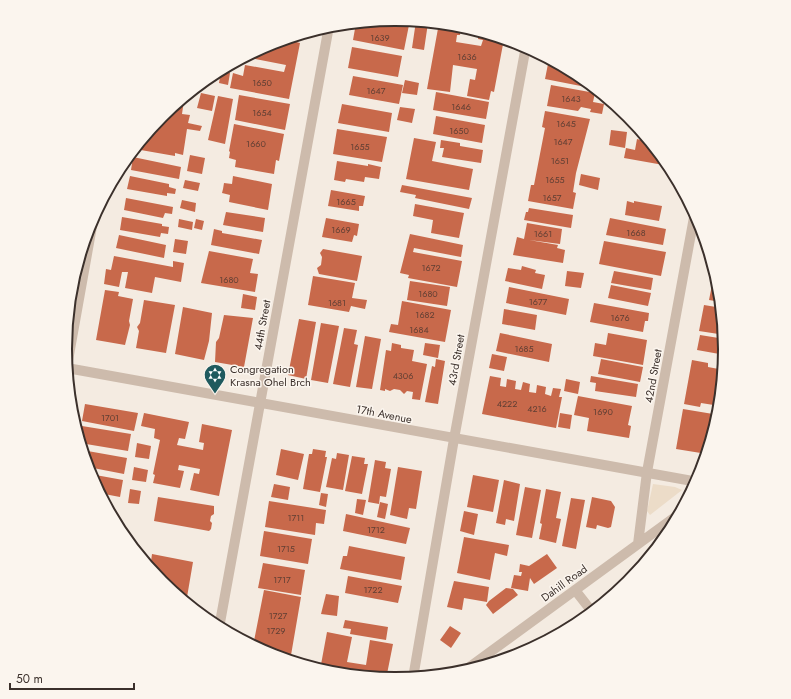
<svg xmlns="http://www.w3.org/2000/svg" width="791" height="699" font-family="Jost,sans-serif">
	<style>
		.plaza { fill: #ecdcc8 }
		.building { fill: #c8694b }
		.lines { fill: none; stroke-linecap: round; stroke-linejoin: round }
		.street { stroke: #cdbbac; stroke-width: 10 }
		.labels { text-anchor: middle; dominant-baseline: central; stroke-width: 3; stroke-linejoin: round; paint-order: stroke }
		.number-label { font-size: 9px; fill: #5e3e33 }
		.street-label { font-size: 11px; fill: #3b302b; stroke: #fbf5ee }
		.poi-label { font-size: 11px; fill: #3b302b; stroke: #fbf5ee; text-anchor: start }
		.rim { fill: none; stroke: #3b302b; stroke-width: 2 }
	</style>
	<rect width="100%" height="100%" fill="#f4ebe1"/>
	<path class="plaza" d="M 653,484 L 675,487 L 682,490 L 650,515 L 647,511 Z"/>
	<path class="building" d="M 396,19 L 410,20 L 404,50 L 353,40 L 356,23 Z
		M 416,21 L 428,23 L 424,50 L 412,48 Z
		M 439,23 L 461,26 L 460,35 L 457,35 L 456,42 L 481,46 L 483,40 L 478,39 L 479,31 L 504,39 L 494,92 L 491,91 L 489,100 L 467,96 L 470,79 L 475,80 L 477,69 L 453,65 L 450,92 L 427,89 Z
		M 285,39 L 300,43 L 289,99 L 230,88 L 233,73 L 243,76 L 245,65 L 284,72 L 286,65 L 245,57 L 269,44 Z
		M 352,47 L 402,56 L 398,77 L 348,68 Z
		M 549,59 L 579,75 L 596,89 L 545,79 Z
		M 221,71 L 230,73 L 228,85 L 219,83 Z
		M 353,76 L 403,85 L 399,104 L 349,95 Z
		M 209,77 L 208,86 L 200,85 Z
		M 405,80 L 419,83 L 417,95 L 402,93 Z
		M 551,85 L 595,93 L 593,102 L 604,104 L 602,114 L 590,112 L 591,109 L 581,107 L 578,111 L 547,106 Z
		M 436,92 L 489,102 L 486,119 L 433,110 Z
		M 201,93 L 215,96 L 212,111 L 197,108 Z
		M 239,95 L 290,104 L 285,130 L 235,120 Z
		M 218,96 L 233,99 L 225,144 L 208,140 Z
		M 181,100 L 184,100 L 182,114 L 190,115 L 188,123 L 202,126 L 200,131 L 187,129 L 183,155 L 175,153 L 175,156 L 135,149 L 162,116 Z
		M 342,104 L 392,113 L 389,132 L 338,123 Z
		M 400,107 L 415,109 L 412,123 L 397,120 Z
		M 545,111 L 590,119 L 576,173 L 573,192 L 576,193 L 573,209 L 528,201 L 531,185 L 534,185 L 545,128 L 542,127 Z
		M 436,116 L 485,125 L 482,143 L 433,134 Z
		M 234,124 L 284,134 L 279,161 L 276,160 L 274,174 L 235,167 L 236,160 L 229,158 L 230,152 L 229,151 Z
		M 337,129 L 387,137 L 382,162 L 333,154 Z
		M 611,130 L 627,132 L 625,148 L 609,145 Z
		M 414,138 L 436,142 L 432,161 L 473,169 L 469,190 L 406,179 Z
		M 637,139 L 652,143 L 669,166 L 624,158 L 626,148 L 635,150 Z
		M 441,140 L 460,143 L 460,146 L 483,150 L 481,163 L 442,157 L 444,148 L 440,148 Z
		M 190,155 L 205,158 L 202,174 L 187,171 Z
		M 133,157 L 181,167 L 179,179 L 131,170 Z
		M 337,161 L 368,166 L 368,164 L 381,167 L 379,179 L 365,177 L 364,182 L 346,179 L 345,182 L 334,180 Z
		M 581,174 L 600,178 L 598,190 L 579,185 Z
		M 130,176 L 169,184 L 169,187 L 176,189 L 175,194 L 167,193 L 167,196 L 127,189 Z
		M 233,176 L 272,184 L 268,210 L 229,202 L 230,195 L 222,193 L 223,189 L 224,183 L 232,184 Z
		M 185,180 L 200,183 L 198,191 L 183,188 Z
		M 402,185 L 472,198 L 469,209 L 415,198 L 416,195 L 400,192 Z
		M 331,190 L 365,196 L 363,206 L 359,206 L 359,211 L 328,206 Z
		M 126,198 L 173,207 L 172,214 L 165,213 L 163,218 L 124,210 Z
		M 182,200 L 196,203 L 195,212 L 180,208 Z
		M 627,201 L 634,203 L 634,201 L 662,206 L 659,221 L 625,215 Z
		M 415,204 L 464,213 L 459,238 L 431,233 L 433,220 L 413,216 Z
		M 529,208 L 573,215 L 571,228 L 524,220 L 526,212 L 528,212 Z
		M 226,212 L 265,218 L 263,232 L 223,225 Z
		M 122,217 L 162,224 L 162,226 L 169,227 L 168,234 L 161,233 L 160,237 L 120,230 Z
		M 326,218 L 359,224 L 357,236 L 354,235 L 352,242 L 322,237 Z
		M 610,218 L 666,229 L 663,245 L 606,235 Z
		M 179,219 L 193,222 L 192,230 L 178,227 Z
		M 196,219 L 204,221 L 202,230 L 194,228 Z
		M 527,223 L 562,229 L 560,244 L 529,240 L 558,245 L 557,248 L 565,250 L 563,263 L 513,255 L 517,237 L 524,239 Z
		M 214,229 L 222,231 L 222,233 L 262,240 L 259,254 L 211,245 Z
		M 410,234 L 463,245 L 461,257 L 414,248 L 413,252 L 462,261 L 457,287 L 408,278 L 409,275 L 400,273 Z
		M 119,235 L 166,245 L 164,258 L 116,248 Z
		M 175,239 L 188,241 L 186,254 L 173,252 Z
		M 604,241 L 666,252 L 661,276 L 599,264 Z
		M 323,249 L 362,256 L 357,281 L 319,274 L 317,268 L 321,265 L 322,257 L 320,253 Z
		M 209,251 L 253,259 L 250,273 L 258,274 L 255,292 L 201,283 Z
		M 114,256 L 173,267 L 173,261 L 184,263 L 181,282 L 155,277 L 152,293 L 125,288 L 128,272 L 122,272 L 119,287 L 104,284 L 106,269 L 111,270 Z
		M 522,266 L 536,270 L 535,273 L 545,275 L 542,289 L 505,281 L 508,268 L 521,270 Z
		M 715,270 L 720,285 L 721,302 L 709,300 Z
		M 567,271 L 584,273 L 581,288 L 565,286 Z
		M 614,271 L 653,278 L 651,290 L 611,283 Z
		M 313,276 L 355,283 L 352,298 L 367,300 L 365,309 L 351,306 L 349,312 L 308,305 Z
		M 410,281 L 450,287 L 447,306 L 407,300 Z
		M 611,285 L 651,293 L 648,306 L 608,298 Z
		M 509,287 L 569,299 L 566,315 L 506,303 Z
		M 105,290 L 119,292 L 118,296 L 133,299 L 129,321 L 130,325 L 125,345 L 96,340 Z
		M 243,294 L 257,297 L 255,310 L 241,308 Z
		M 144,300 L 175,305 L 166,353 L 136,348 L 139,331 L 137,327 L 140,323 Z
		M 402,301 L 451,310 L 445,342 L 389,332 L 391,324 L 398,325 Z
		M 594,303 L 649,313 L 648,321 L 645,321 L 643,332 L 590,322 Z
		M 704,305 L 722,308 L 725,335 L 699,331 Z
		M 183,307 L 212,313 L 209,341 L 204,360 L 175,354 Z
		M 504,309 L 537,315 L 535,330 L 502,324 Z
		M 224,315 L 253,318 L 244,367 L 215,362 L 216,342 L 219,338 Z
		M 299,319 L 316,322 L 306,379 L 288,375 Z
		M 321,323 L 339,326 L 328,383 L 311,380 Z
		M 344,328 L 357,330 L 354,344 L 358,345 L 350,387 L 333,384 Z
		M 500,333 L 552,344 L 549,362 L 496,351 Z
		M 608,333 L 647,340 L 643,365 L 593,356 L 595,343 L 606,345 Z
		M 700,335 L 725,339 L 725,355 L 697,350 Z
		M 365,336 L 381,339 L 372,389 L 356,387 Z
		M 392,343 L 401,345 L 401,348 L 414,350 L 412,361 L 427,364 L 420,400 L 412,399 L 413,392 L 407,391 L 404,394 L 400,390 L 394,389 L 390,391 L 385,389 L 385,391 L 380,390 L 386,350 L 391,351 Z
		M 425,343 L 440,345 L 438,358 L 423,355 Z
		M 492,354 L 507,357 L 504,371 L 489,368 Z
		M 436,359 L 445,361 L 438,404 L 425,402 L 432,366 L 435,367 Z
		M 601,359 L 643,367 L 640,382 L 598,374 Z
		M 692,360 L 708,363 L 708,367 L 724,370 L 720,406 L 701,403 L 700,407 L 684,404 Z
		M 490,376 L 501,378 L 500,386 L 506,387 L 507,379 L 516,381 L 515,389 L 521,390 L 523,382 L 530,384 L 529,392 L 536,393 L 537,385 L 546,387 L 545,394 L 551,396 L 553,388 L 561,389 L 559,397 L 562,397 L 556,428 L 482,414 Z
		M 591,376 L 638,384 L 636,397 L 595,391 L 596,383 L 590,382 Z
		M 566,379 L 580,382 L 578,394 L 564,391 Z
		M 578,396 L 632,406 L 628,425 L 631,426 L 629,438 L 587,431 L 589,418 L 574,415 Z
		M 85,404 L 138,413 L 134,431 L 82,421 Z
		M 683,409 L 719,415 L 715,430 L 713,430 L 707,454 L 676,449 Z
		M 144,413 L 189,422 L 185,439 L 179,438 L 177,445 L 203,450 L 204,443 L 199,442 L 202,424 L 232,430 L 219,496 L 190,490 L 194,473 L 199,474 L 200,469 L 179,465 L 178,470 L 184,471 L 180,488 L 153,483 L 155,475 L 153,474 L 160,440 L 154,438 L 155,429 L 141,426 Z
		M 560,413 L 572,415 L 570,429 L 558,427 Z
		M 82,426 L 131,434 L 128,451 L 80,443 Z
		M 137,443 L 151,446 L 149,459 L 135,457 Z
		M 281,449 L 304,454 L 298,480 L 276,475 Z
		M 313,449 L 326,451 L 325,457 L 327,457 L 320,492 L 303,489 L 309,454 L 312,454 Z
		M 82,450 L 127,458 L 124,474 L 88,467 Z
		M 337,453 L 349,455 L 343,490 L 326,487 L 332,458 L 336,459 Z
		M 352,456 L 365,458 L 364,464 L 368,464 L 362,494 L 345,491 Z
		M 375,460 L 386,462 L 385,468 L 391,469 L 386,497 L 380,496 L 379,504 L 368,502 Z
		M 134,467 L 148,470 L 146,482 L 132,480 Z
		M 398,467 L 422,471 L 416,509 L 409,508 L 407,519 L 390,515 Z
		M 90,474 L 123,480 L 120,497 L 99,493 Z
		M 473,475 L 499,480 L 493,512 L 467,507 Z
		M 504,480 L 520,484 L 514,521 L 506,519 L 505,525 L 496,523 Z
		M 274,484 L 290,487 L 288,500 L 271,497 Z
		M 525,487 L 541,490 L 532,538 L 516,535 Z
		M 130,489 L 141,491 L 139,504 L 128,503 Z
		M 546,489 L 561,492 L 556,518 L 561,519 L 556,543 L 539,539 L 542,524 L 540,523 Z
		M 321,493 L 328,494 L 326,507 L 319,505 Z
		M 158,497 L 214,506 L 214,514 L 211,516 L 210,521 L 212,523 L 211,529 L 209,531 L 154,521 Z
		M 592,497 L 611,501 L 615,507 L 611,527 L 608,528 L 597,525 L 596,529 L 586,527 Z
		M 571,498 L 585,500 L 576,549 L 562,546 Z
		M 103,499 L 108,500 L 106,506 L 106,505 Z
		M 357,499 L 366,500 L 363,515 L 355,513 Z
		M 269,501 L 326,510 L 324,524 L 316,523 L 315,535 L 265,527 Z
		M 380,502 L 388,504 L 385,519 L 377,517 Z
		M 464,511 L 478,514 L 474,535 L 460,531 Z
		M 346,514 L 410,528 L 406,544 L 343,531 Z
		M 264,531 L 312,539 L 308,564 L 260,556 Z
		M 464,537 L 509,545 L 507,556 L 495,553 L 490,580 L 457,573 Z
		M 349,546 L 405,557 L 401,580 L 340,569 L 343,556 L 347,556 Z
		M 152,554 L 193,562 L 186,603 L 162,583 L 150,569 Z
		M 547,554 L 557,568 L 534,584 L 530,578 L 528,591 L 511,588 L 514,575 L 521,576 L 522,572 L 519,572 L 520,564 L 529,566 Z
		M 263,563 L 305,570 L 301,595 L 258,588 Z
		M 348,576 L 402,586 L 398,603 L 345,593 Z
		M 454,581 L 489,587 L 487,602 L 464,598 L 462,610 L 447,607 Z
		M 506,588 L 513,589 L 518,595 L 493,614 L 486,605 L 489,601 Z
		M 264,590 L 301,597 L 290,661 L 269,655 L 253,646 Z
		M 326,594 L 339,596 L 337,616 L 321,614 Z
		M 345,620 L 388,627 L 386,640 L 350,634 L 351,629 L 343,628 Z
		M 450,626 L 461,633 L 451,648 L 440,640 Z
		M 327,632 L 352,637 L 347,662 L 366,665 L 370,640 L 393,644 L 386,679 L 331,674 L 320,670 Z"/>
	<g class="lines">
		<path class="street" d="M 67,366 L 94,215
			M 67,368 L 698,482
			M 638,544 L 647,472 L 695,212
			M 575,590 L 593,613
			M 219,628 L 329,26
			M 460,674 L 682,512
			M 413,678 L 454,439 L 526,46"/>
	</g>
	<defs>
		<g id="synagogue-pin" transform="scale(1.15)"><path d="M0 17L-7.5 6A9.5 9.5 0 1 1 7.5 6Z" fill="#1f5a5e" stroke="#fbf5ee"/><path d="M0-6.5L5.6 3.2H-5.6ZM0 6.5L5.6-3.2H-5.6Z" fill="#fff"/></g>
	</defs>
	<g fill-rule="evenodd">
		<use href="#synagogue-pin" x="215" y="375"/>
	</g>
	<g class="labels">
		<g class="number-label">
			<text x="380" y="37">1639</text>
			<text x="467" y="56">1636</text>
			<text x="262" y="82">1650</text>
			<text x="376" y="90">1647</text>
			<text x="571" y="98">1643</text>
			<text x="461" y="106">1646</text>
			<text x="262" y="112">1654</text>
			<text x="566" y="123">1645</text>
			<text x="459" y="130">1650</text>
			<text x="563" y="141">1647</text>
			<text x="256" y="143">1660</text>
			<text x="360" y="146">1655</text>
			<text x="560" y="160">1651</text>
			<text x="555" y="179">1655</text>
			<text x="552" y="197">1657</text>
			<text x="346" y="201">1665</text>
			<text x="341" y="229">1669</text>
			<text x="636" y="232">1668</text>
			<text x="543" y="233">1661</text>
			<text x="431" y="267">1672</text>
			<text x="229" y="279">1680</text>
			<text x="428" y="293">1680</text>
			<text x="538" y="301">1677</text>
			<text x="337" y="302">1681</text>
			<text x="425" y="314">1682</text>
			<text x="620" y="317">1676</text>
			<text x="419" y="329">1684</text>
			<text x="524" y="348">1685</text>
			<text x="403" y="375">4306</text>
			<text x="507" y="403">4222</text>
			<text x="537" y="408">4216</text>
			<text x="603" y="411">1690</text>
			<text x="110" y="417">1701</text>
			<text x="296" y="517">1711</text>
			<text x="376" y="529">1712</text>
			<text x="286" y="548">1715</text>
			<text x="282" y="579">1717</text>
			<text x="373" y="589">1722</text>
			<text x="278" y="615">1727</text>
			<text x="276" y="630">1729</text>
		</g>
		<g class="street-label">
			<text transform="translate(262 325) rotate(-80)">44th Street</text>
			<text transform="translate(456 360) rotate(-80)">43rd Street</text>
			<text transform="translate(653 376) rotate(-80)">42nd Street</text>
			<text transform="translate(384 414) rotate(11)">17th Avenue</text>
			<text transform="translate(564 583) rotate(-36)">Dahill Road</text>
		</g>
		<g class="poi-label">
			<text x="230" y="369">Congregation<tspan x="230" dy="13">Krasna Ohel Brch</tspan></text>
		</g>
	</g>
	<path d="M0 0H791V699H0ZM72 349a323 323 0 1 1 646 0a323 323 0 1 1-646 0Z" fill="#fbf5ee" fill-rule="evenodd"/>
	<path class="rim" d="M72 349a323 323 0 1 1 646 0a323 323 0 1 1-646 0Z"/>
	<path d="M10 683v6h124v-6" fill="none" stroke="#3b302b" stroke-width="2"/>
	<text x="16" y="683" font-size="12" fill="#3b302b" stroke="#fbf5ee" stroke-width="3" paint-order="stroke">50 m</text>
</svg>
